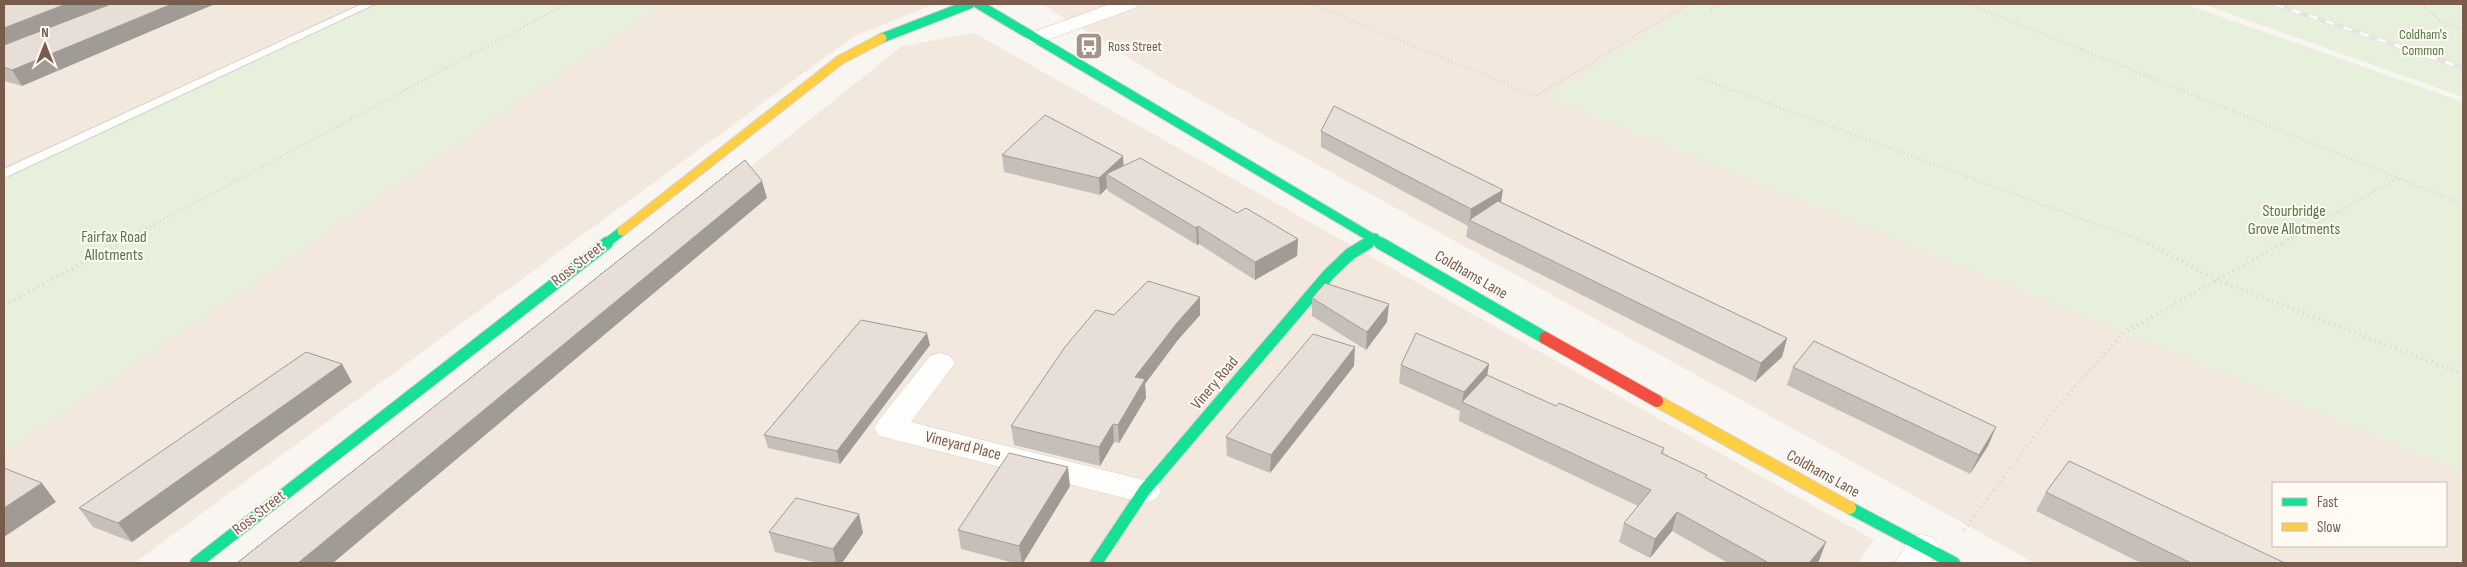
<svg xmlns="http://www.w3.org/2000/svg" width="2467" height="567" font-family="'Sofia Sans Condensed',sans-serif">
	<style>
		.residential { fill: #f2e8de; fill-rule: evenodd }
		.green { fill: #e7f0db }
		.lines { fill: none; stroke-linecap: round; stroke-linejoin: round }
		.lane-casing { stroke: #d7d1cb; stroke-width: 2 }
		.street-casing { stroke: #d7d1cb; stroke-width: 1 }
		.fast-far1-casing { stroke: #d9d2cb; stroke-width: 11 }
		.fast-casing { stroke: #d9d2cb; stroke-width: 14 }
		.slow-far1-casing { stroke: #d9d2cb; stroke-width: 11 }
		.slow-casing { stroke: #d9d2cb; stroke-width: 14 }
		.jam-casing { stroke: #d9d2cb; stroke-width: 14 }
		.path-far1 { stroke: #dcd5d0; stroke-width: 2.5; stroke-dasharray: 1 3; stroke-linecap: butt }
		.path { stroke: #dcd5d0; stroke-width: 4; stroke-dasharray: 1 4.5; stroke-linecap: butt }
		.lane { fill: #fefefd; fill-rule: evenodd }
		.street { fill: #fefefd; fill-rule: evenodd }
		.fast-far1 { stroke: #16e098; stroke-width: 9 }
		.fast { stroke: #16e098; stroke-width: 12 }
		.slow-far1 { stroke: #ffcf43; stroke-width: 9 }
		.slow { stroke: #ffcf43; stroke-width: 12 }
		.jam { stroke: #f24e42; stroke-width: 12 }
		.rail-casing { stroke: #e6e3e7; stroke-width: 4.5 }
		.rail { stroke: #fffaf3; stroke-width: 3; stroke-dasharray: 9; stroke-linecap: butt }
		.wall { fill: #c6bfb9 }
		.shaded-wall { fill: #a19b96 }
		.building { fill: #e6ded7; stroke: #a19b96 }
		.labels { text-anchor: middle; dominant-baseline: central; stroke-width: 4; stroke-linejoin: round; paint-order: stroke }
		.far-park-label { font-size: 14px; fill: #537a41; stroke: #fffaf3 }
		.far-poi-label { font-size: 14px; fill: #7a5c4d; stroke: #fffaf3; text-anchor: start }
		.park-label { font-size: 16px; fill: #537a41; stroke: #fffaf3 }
		.street-label { font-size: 16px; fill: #7a5c4d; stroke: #fffaf3 }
	</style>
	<rect width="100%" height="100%" fill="#f9f5f0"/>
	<path class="residential" d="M 176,4 L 935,4 L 854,36 L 134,563 L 4,563 L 4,75 Z
		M 1042,4 L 1694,4 L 1547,96 L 2463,471 L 2463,563 L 2035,563 L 1165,80 ZM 2273,483 L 2446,483 L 2446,546 L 2273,546 Z
		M 974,33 L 1874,540 L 1858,563 L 254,563 L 902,46 Z"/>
	<path class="green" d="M 377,4 L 661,4 L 4,452 L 4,178 Z
		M 1694,4 L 2185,4 L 2463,102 L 2463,471 L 1547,96 Z
		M 2203,4 L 2463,4 L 2463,97 Z"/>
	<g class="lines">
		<g class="lane-casing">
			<path id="lane" d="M 362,4 L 375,4 L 4,178 L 4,169 Z"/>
		</g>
		<g class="street-casing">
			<path id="street" d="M 1110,4 L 1138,4 L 1135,8 L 1042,42 L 1035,44 L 1028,42 L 1025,38 L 1028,34 Z
				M 940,353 L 950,356 L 955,363 L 911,422 L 1156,483 L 1161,491 L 1156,499 L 1144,503 L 879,436 L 874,428 L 879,420 L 930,356 Z
				M 1922,534 L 1934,538 L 1939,547 L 1930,563 L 1895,563 L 1910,538 Z"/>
		</g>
		<g class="fast-far1-casing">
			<path id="fast-far1" d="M 978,4 L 1382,244
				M 882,38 L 970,4
				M 605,244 L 622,231
				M 1366,244 L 1375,238"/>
		</g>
		<g class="fast-casing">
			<path id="fast" d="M 1380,243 L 1545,338
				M 1850,508 L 1954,563
				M 196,563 L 607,243
				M 1096,563 L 1144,491 L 1329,274 L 1350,254 L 1368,243"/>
		</g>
		<g class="slow-far1-casing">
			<path id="slow-far1" d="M 622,231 L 840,60 L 882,38"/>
		</g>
		<g class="slow-casing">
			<path id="slow" d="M 1657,401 L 1850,508"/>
		</g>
		<g class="jam-casing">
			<path id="jam" d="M 1545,338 L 1657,401"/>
		</g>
		<path class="path-far1" d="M 1311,4 L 1536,96 L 1688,4
			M 1969,4 L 2398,178
			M 2421,4 L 2439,20 L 2463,29
			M 1711,10 L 1718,4
			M 1697,77 L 2150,244
			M 118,244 L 566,4
			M 2281,244 L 2398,178 L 2463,204"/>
		<path class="path" d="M 2148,243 L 2217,280 L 2463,374
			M 4,305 L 120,243
			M 1964,530 L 2058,405 L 2125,332 L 2283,243"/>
		<use href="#lane" class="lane"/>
		<use href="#street" class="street"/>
		<use href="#fast-far1" class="fast-far1"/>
		<use href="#fast" class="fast"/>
		<use href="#slow-far1" class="slow-far1"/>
		<use href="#slow" class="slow"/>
		<use href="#jam" class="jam"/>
		<g class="rail-casing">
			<path id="rail" d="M 2275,4 L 2463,68"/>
		</g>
		<use href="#rail" class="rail"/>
	</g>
	<path class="wall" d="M 4,4 L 22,86 L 4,81 Z
		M 1321,131 L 1501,202 L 1787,338 L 1782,357 L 1755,382 L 1466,237 L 1468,226 L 1321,147 Z
		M 1002,155 L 1123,166 L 1237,213 L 1298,239 L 1297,256 L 1255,280 L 1199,244 L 1197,245 L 1108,191 L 1107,188 L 1100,195 L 1004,172 Z
		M 1200,297 L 1200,315 L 1177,341 L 1145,384 L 1146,398 L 1119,443 L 1114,442 L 1100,466 L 1014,445 L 1011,426 Z
		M 1312,298 L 1387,322 L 1366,350 L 1312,316 Z
		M 930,345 L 840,464 L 768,448 L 764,435 Z
		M 1489,364 L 1487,375 L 1556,406 L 1664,448 L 1663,453 L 1706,477 L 1819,561 L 1817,563 L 1728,563 L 1672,531 L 1650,558 L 1619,542 L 1624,523 L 1638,506 L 1459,421 L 1460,411 L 1399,383 L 1401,365 Z
		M 1354,366 L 1270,473 L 1227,456 L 1226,437 Z
		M 1793,367 L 1996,427 L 1988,446 L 1970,474 L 1787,385 Z
		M 352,382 L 132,542 L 93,527 L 79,508 Z
		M 1070,486 L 1023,563 L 1014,563 L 961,549 L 958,530 Z
		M 2046,492 L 2285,563 L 2141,563 L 2036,511 Z
		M 859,514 L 863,533 L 842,563 L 818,563 L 775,552 L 769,532 Z"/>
	<path class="shaded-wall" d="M 66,4 L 113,4 L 4,47 L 4,28 Z
		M 172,4 L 215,4 L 22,86 L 12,70 Z
		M 1123,156 L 1124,172 L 1106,174 L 1107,188 L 1100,195 L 1099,178 Z
		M 762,181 L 767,198 L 333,563 L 298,563 Z
		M 1503,190 L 1500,208 L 1470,221 L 1471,209 Z
		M 1198,226 L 1199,244 L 1197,245 L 1196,228 Z
		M 1298,239 L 1297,256 L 1255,280 L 1255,262 Z
		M 1200,297 L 1200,315 L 1177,341 L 1145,384 L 1146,398 L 1119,443 L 1118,425 L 1135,377 L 1177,323 Z
		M 1389,304 L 1387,322 L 1366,350 L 1367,332 Z
		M 927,333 L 930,345 L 840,464 L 837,451 Z
		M 1787,338 L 1782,357 L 1755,382 L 1761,363 Z
		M 1355,347 L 1354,366 L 1270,473 L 1271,455 Z
		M 342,364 L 352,382 L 132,542 L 118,523 Z
		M 1489,364 L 1486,382 L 1462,403 L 1464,392 Z
		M 1113,424 L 1114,442 L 1100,466 L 1099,447 Z
		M 1996,427 L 1988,446 L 1970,474 L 1979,455 Z
		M 1068,467 L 1070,486 L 1023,563 L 1022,563 L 1019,546 Z
		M 42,483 L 56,502 L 4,537 L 4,508 Z
		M 1677,512 L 1672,531 L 1650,558 L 1655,539 Z
		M 859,514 L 863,533 L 842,563 L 836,563 L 833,549 Z
		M 1826,542 L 1819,561 L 1817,563 L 1809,563 Z"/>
	<path class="building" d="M 4,4 L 66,4 L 4,28 Z
		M 111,4 L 172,4 L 12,70 L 4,67 L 4,45 Z
		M 1334,106 L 1503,190 L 1471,209 L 1321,131 Z
		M 1045,115 L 1123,156 L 1099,178 L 1002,155 Z
		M 1140,158 L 1237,213 L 1246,208 L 1298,239 L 1255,262 L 1198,226 L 1196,228 L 1106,174 Z
		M 745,160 L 762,181 L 298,563 L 237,563 Z
		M 1498,201 L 1787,338 L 1761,363 L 1469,220 Z
		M 1148,281 L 1200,297 L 1177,323 L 1135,377 L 1145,379 L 1118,425 L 1113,424 L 1099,447 L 1011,426 L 1065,347 L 1096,310 L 1114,315 Z
		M 1325,283 L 1389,304 L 1367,332 L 1312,298 Z
		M 861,320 L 927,333 L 837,451 L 764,435 Z
		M 1416,333 L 1489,364 L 1464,392 L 1401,365 Z
		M 1313,334 L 1355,347 L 1271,455 L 1226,437 Z
		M 1814,341 L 1996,427 L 1979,455 L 1793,367 Z
		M 306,352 L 342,364 L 118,523 L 79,508 Z
		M 1487,375 L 1556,406 L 1559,403 L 1664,448 L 1661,453 L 1707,475 L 1705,477 L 1826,542 L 1809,563 L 1769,563 L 1677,512 L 1655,539 L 1624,523 L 1651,490 L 1462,402 Z
		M 1009,453 L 1068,467 L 1019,546 L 958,530 Z
		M 2069,461 L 2285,563 L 2191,563 L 2046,492 Z
		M 4,468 L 42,483 L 4,508 Z
		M 796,498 L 859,514 L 833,549 L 769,532 Z"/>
	<defs>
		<g id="bus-square" transform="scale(1.4375)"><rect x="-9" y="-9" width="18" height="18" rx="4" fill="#a69286" stroke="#fffaf3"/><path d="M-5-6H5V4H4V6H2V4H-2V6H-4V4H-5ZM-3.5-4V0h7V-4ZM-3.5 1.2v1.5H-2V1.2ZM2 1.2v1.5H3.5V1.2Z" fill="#fff"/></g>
	</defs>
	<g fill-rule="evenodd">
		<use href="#bus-square" x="1089" y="46"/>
	</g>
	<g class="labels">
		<g class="far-park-label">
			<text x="2423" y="34">Coldham's<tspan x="2423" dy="16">Common</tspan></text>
		</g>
		<g class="far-poi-label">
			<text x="1108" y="46">Ross Street</text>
		</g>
		<g class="park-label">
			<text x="2294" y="211">Stourbridge<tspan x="2294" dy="18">Grove Allotments</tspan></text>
			<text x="114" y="237">Fairfax Road<tspan x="114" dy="18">Allotments</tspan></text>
		</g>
		<g class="street-label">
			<text transform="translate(578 264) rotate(-38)">Ross Street</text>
			<text transform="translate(1471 275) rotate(30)">Coldhams Lane</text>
			<text transform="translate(1215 383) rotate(-50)">Vinery Road</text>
			<text transform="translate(963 446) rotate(14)">Vineyard Place</text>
			<text transform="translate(1823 474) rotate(29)">Coldhams Lane</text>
			<text transform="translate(259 513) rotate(-38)">Ross Street</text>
		</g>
	</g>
	<rect width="2467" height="567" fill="none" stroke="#7a5c4d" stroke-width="10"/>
	<rect x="2272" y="482" width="175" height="65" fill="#fffaf3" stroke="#cabbb1"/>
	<rect x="2282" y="498" width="25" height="8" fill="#16e098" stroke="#cabbb1"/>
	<text x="2317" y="507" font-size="15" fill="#7a5c4d">Fast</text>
	<rect x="2282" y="523" width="25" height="8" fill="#ffcf43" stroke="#cabbb1"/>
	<text x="2317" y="532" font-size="15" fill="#7a5c4d">Slow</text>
	<g transform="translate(45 45)" stroke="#fffaf3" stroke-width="4" paint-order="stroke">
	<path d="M0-4L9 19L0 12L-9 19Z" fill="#7a5c4d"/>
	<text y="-8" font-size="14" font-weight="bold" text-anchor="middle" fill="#7a5c4d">N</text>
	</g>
</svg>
